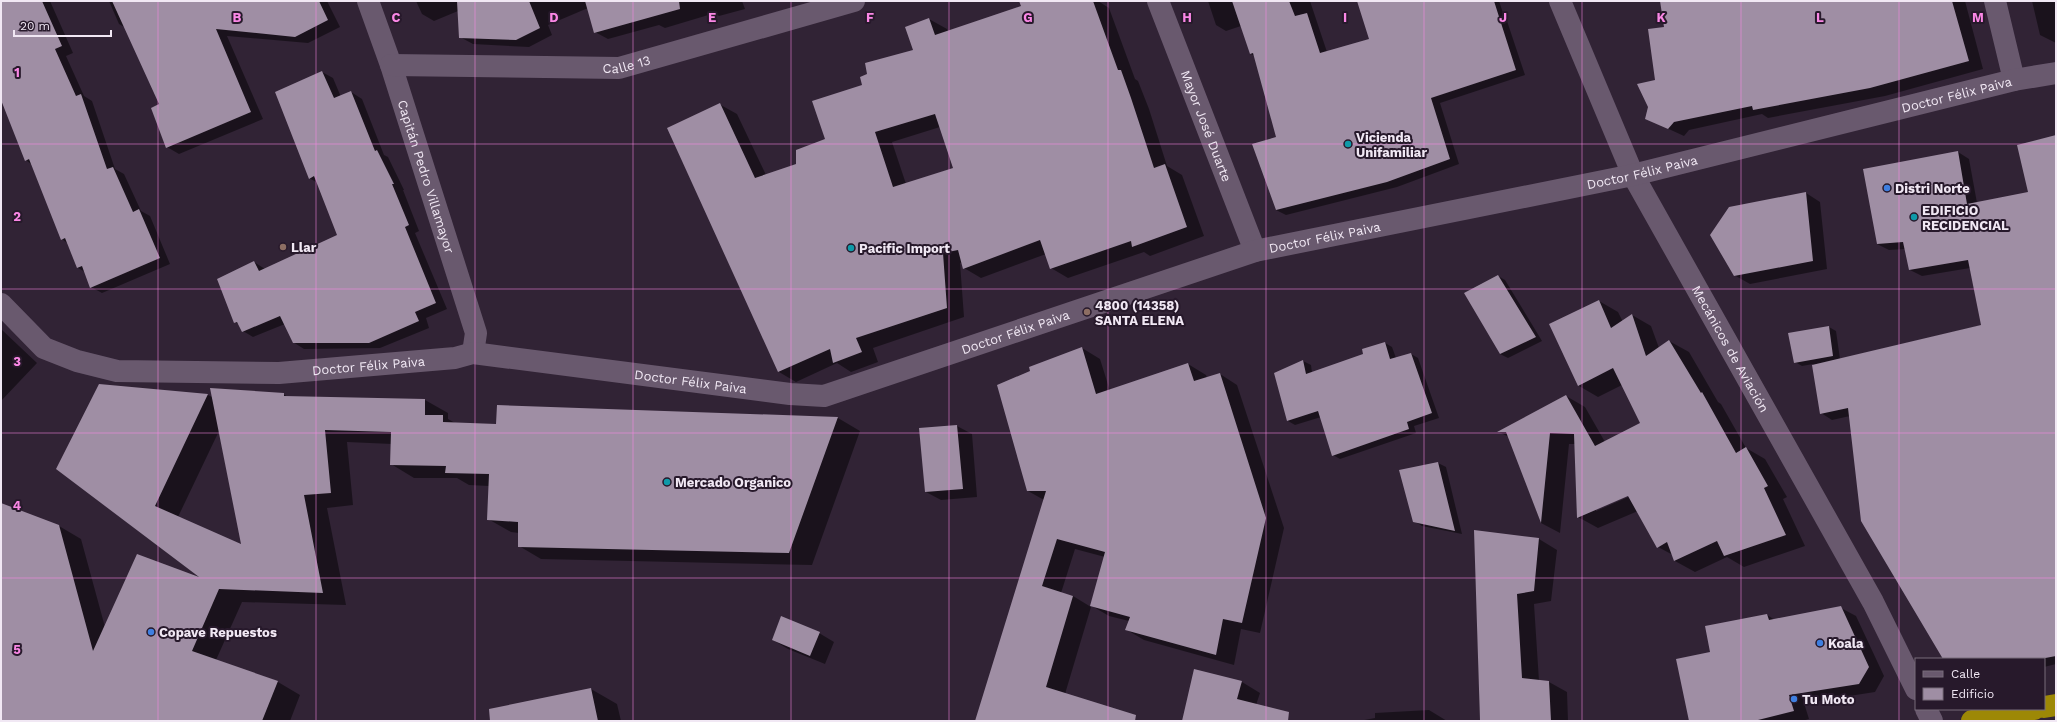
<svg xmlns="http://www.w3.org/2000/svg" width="2057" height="722" font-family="'Work Sans',sans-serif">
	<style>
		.shadow { fill: #0007; fill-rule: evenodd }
		.building { fill: #9f8ea4; fill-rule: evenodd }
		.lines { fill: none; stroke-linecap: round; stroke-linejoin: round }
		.minor { stroke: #69596e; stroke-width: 22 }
		.highway { stroke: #9d8806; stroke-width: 22 }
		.grid { fill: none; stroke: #fb87e6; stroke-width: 1; stroke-opacity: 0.55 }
		.culture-dot { fill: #0f9aa8; stroke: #27192b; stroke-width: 1.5 }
		.shop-dot { fill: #3f7fe0; stroke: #27192b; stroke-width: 1.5 }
		.education-dot { fill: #8d6e63; stroke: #27192b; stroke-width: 1.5 }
		.labels { text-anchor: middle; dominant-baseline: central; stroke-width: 4; stroke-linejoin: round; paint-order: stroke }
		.street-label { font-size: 13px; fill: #f1e8f4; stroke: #27192b }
		.poi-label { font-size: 13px; font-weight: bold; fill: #f1e8f4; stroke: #27192b; text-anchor: start }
		.grid-label { font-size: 13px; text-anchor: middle; font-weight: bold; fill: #fb87e6; stroke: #27192b; stroke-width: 4; stroke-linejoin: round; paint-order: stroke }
	</style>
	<rect width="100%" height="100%" fill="#312335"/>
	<path class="shadow" d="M 1,1 L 50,1 L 73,53 L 66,56 L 84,96 L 92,101 L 115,169 L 124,174 L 141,211 L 150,216 L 170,264 L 102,293 L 91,287 L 85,272 L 78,268 L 67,243 L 62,239 L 31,164 L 26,160 L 1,97 Z
		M 109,1 L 327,1 L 340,27 L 308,43 L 227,36 L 263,119 L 179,154 L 167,147 L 160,105 L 126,28 L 119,24 Z
		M 416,1 L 742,1 L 745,9 L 719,16 L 715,13 L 665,28 L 659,25 L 608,39 L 595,32 L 588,8 L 548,25 L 552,35 L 529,47 L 473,44 L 460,37 L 458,11 L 434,21 L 422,14 Z
		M 1020,1 L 1098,1 L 1109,8 L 1135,79 L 1138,81 L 1149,109 L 1167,166 L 1182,175 L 1204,236 L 1150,256 L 1144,252 L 1068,278 L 1051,268 L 1046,254 L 981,278 L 964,268 L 963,262 L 960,263 L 964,317 L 873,348 L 878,362 L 851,372 L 837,363 L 796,382 L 779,372 L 668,129 L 719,104 L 737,114 L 766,175 L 797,164 L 826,139 L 864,86 L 914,51 L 907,27 L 929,19 L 947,29 L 948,32 L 1022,7 ZM 940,127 L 954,168 L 906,184 L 892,142 Z
		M 1208,1 L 1310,1 L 1327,52 L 1371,39 L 1358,1 L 1499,1 L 1503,13 L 1505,15 L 1525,75 L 1440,103 L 1459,164 L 1397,187 L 1286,215 L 1276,210 L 1277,138 L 1255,56 L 1251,54 L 1241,26 L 1226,31 L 1216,25 Z
		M 1661,1 L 1965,1 L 1983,69 L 1885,96 L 1768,118 L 1762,114 L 1689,130 L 1684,136 L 1647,119 L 1656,81 L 1665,27 Z
		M 2032,1 L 2056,1 L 2056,43 L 2040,35 Z
		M 322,72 L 333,78 L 341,97 L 351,92 L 362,99 L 384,155 L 388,157 L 404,190 L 403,190 L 419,231 L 415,233 L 447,309 L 426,318 L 429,328 L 380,348 L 304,349 L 293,342 L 285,324 L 253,337 L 243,331 L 240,325 L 235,322 L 254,262 L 265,269 L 339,236 L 318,183 L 309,178 Z
		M 2056,136 L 2056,664 L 2044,667 L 2044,659 L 1944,659 L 1850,416 L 1832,420 L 1821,413 L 1813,364 L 1802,366 L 1795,362 L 1829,327 L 1836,331 L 1840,359 L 1982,325 L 1970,268 L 1922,276 L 1910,270 L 1906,249 L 1889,250 L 1877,244 L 1958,152 L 1969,159 L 1977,203 L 2029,193 Z
		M 1806,193 L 1820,202 L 1827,269 L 1750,284 L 1734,275 Z
		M 1498,276 L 1505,280 L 1542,341 L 1508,358 L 1500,354 Z
		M 1599,301 L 1618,312 L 1623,322 L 1632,315 L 1651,326 L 1659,348 L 1669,341 L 1689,352 L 1718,402 L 1721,404 L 1746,448 L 1765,459 L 1787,497 L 1783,499 L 1805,546 L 1744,567 L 1727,557 L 1695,572 L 1675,561 L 1673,555 L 1658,547 L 1638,511 L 1598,528 L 1578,517 L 1575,444 L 1569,444 L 1560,533 L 1541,523 L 1509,437 L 1499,432 L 1566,396 L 1585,407 L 1605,442 L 1641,424 L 1622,385 L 1598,397 L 1579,386 L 1550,325 ZM 1632,494 L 1633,495 L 1596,511 L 1596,509 Z
		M 1,329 L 37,363 L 1,401 Z
		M 1385,343 L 1392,347 L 1396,358 L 1411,354 L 1418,358 L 1439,418 L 1414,426 L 1416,433 L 1340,459 L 1333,455 L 1321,417 L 1295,425 L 1288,421 L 1276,374 L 1303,361 L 1311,365 L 1312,373 L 1365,355 Z
		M 1082,348 L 1100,359 L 1110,391 L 1188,364 L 1206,375 L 1207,378 L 1220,374 L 1237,385 L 1284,528 L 1260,633 L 1241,629 L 1234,665 L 1144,640 L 1127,630 L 1129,621 L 1109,616 L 1092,606 L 1105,557 L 1075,549 L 1061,593 L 1073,596 L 1091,607 L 1065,694 L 1135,721 L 976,721 L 1044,500 L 1028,491 Z
		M 283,394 L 288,397 L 425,400 L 448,413 L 448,419 L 455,423 L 497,425 L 498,406 L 838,418 L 860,431 L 812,565 L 541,559 L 519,546 L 519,533 L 511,532 L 488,519 L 489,486 L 469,485 L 457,478 L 414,478 L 391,464 L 392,444 L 347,442 L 353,505 L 327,508 L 346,605 L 242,602 L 216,660 L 278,682 L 300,695 L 290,721 L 1,721 L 1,504 L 59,526 L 81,539 L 105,627 L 203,580 L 57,469 L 208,395 L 212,397 ZM 219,431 L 242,546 L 178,517 Z
		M 957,426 L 972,434 L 977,497 L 941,500 L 926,492 L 920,429 Z
		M 1438,463 L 1446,467 L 1462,534 L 1422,526 L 1414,521 L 1400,471 Z
		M 1475,531 L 1539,539 L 1557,550 L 1551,601 L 1534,604 L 1539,681 L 1549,682 L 1567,692 L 1568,721 L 1480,721 Z
		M 1841,608 L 1856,616 L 1884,676 L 1875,692 L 1804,703 L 1809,719 L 1802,721 L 1690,721 L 1711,652 L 1767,615 L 1775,620 Z
		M 819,633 L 834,642 L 825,664 L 788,649 L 773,640 Z
		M 1242,682 L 1260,693 L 1256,705 L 1279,721 L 1183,721 Z
		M 591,689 L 617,704 L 621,721 L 499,721 L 496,709 Z
		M 1429,710 L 1447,721 L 1359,721 L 1375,718 L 1375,713 Z"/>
	<path class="building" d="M 1,1 L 42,1 L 62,46 L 55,49 L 76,96 L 81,94 L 107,169 L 113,167 L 133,212 L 139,209 L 160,258 L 90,288 L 82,266 L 77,268 L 65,238 L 61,240 L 29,159 L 25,161 L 1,100 Z
		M 112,1 L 319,1 L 328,20 L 295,37 L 216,29 L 251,112 L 166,148 L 151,108 L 159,104 Z
		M 457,1 L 529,1 L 540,28 L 516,40 L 459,38 Z
		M 585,1 L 679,1 L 680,9 L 594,33 Z
		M 1019,1 L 1093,1 L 1118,70 L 1121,70 L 1131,98 L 1154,168 L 1165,164 L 1187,227 L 1132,247 L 1131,241 L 1050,269 L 1040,240 L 963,269 L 958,250 L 943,253 L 947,308 L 856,338 L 862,352 L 833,363 L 830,349 L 778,372 L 667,128 L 720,103 L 755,178 L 796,164 L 796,150 L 825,139 L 812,101 L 862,85 L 860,77 L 867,74 L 865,63 L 913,50 L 905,27 L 929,18 L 935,35 L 1021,6 ZM 935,114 L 953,168 L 893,187 L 875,132 Z
		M 1232,1 L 1289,1 L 1295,16 L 1307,13 L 1320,53 L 1369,39 L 1357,1 L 1494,1 L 1516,70 L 1431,98 L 1450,159 L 1387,182 L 1276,210 L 1252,144 L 1276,137 L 1253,53 L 1250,54 Z
		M 1660,1 L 1952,1 L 1969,61 L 1870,88 L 1753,110 L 1752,106 L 1674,122 L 1668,129 L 1645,119 L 1648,107 L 1637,84 L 1655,80 L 1648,29 L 1664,27 Z
		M 322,71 L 334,98 L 351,91 L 375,151 L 377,150 L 394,184 L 392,184 L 409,225 L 405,227 L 436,303 L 415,312 L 419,321 L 369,343 L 293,343 L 280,316 L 242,332 L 237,322 L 234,323 L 217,279 L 254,261 L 259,271 L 337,235 L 314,176 L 309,179 L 275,92 Z
		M 2056,135 L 2056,656 L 2040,659 L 1943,659 L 1861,521 L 1848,408 L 1820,414 L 1812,365 L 1981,325 L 1968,260 L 1909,270 L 1903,242 L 1877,244 L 1863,169 L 1958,151 L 1967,204 L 2028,192 L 2017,145 Z
		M 1806,192 L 1813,261 L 1734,276 L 1710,235 L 1729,207 Z
		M 1498,275 L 1536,337 L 1500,354 L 1464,293 Z
		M 1599,300 L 1611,328 L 1632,314 L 1646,356 L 1669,340 L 1701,393 L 1702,392 L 1736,453 L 1746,447 L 1768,486 L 1764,488 L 1786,535 L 1724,556 L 1717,541 L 1674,561 L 1667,542 L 1657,548 L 1628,496 L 1577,518 L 1574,434 L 1550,433 L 1541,523 L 1506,432 L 1497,432 L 1566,395 L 1595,446 L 1640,423 L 1613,368 L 1578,386 L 1549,324 Z
		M 1829,326 L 1833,356 L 1794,363 L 1788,333 Z
		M 1385,342 L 1390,359 L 1411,353 L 1432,413 L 1407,422 L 1409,429 L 1332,456 L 1318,411 L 1287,421 L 1274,373 L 1303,360 L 1306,374 L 1363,354 L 1362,349 Z
		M 1082,347 L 1096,394 L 1188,363 L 1194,381 L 1220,373 L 1266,518 L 1242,623 L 1223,619 L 1216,655 L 1125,630 L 1130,617 L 1090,606 L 1105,552 L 1057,539 L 1042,586 L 1073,596 L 1046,687 L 1136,715 L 1135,721 L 975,721 L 1046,491 L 1027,491 L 997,385 L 1030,371 L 1029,367 Z
		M 99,384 L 208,394 L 155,506 L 241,544 L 210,388 L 284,393 L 284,396 L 425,399 L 425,415 L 443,415 L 443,422 L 470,423 L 496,424 L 497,405 L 838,417 L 789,553 L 518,547 L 518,522 L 487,520 L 489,474 L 445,473 L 446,466 L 390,465 L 391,432 L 325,430 L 331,493 L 304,495 L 323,593 L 219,589 L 192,651 L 278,681 L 262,721 L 1,721 L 1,503 L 59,525 L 93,651 L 137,554 L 199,577 L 56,469 Z
		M 957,425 L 963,489 L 925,492 L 919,428 Z
		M 1438,462 L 1455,531 L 1413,522 L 1399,470 Z
		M 1474,530 L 1539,538 L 1534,591 L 1517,594 L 1522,678 L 1549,681 L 1551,721 L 1480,721 Z
		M 1841,606 L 1869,667 L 1859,684 L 1789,695 L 1794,711 L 1754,721 L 1689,721 L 1676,659 L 1710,652 L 1705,626 L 1767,614 L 1769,620 Z
		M 781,616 L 820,632 L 810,656 L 772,640 Z
		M 1194,669 L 1242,681 L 1237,699 L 1289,712 L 1288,721 L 1182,721 Z
		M 591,688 L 598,721 L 490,721 L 489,709 Z"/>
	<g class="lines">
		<g class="minor">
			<path id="s1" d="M 368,1 L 391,65 L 476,333 L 473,353"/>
			<path id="s2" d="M 1158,1 L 1255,251"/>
			<path id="s3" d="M 1560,1 L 1633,175 L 1873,602 L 1916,689"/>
			<path d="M 1995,1 L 2014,80"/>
			<path id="s4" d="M 391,65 L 619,68 L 854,1"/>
			<path id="s5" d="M 1,304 L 44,348 L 77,361 L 117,371 L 279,373 L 455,358 L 473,353 L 790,394 L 824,396 L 1255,251 L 1633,175 L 2014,80 L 2056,73"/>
			<path d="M 1926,709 L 1932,721"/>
		</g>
		<path class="highway" d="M 2044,707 L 2056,705
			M 1972,721 L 2034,709"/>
	</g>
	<path class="grid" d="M 158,1 L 158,721M 316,1 L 316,721M 475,1 L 475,721M 633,1 L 633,721M 791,1 L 791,721M 949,1 L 949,721M 1108,1 L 1108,721M 1266,1 L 1266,721M 1424,1 L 1424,721M 1582,1 L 1582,721M 1741,1 L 1741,721M 1899,1 L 1899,721M 1,144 L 2056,144M 1,289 L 2056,289M 1,433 L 2056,433M 1,578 L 2056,578"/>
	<g class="culture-dot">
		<circle cx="1348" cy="144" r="4"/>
		<circle cx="1914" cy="217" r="4"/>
		<circle cx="851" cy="248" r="4"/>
		<circle cx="667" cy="482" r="4"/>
	</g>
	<g class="shop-dot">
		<circle cx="1887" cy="188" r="4"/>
		<circle cx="151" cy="632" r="4"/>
		<circle cx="1820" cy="643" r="4"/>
		<circle cx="1794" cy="699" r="4"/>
	</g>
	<g class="education-dot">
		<circle cx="283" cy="247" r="4"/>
		<circle cx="1087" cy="312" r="4"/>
	</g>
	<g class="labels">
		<g class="street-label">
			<text stroke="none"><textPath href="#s4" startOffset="236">Calle 13</textPath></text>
			<text stroke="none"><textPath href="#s5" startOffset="2023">Doctor Félix Paiva</textPath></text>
			<text stroke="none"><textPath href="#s2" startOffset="134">Mayor José Duarte</textPath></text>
			<text stroke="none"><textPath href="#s5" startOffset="1699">Doctor Félix Paiva</textPath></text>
			<text stroke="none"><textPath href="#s1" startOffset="185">Capitán Pedro Villamayor</textPath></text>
			<text stroke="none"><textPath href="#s5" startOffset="1375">Doctor Félix Paiva</textPath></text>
			<text stroke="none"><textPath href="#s5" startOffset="1051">Doctor Félix Paiva</textPath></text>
			<text stroke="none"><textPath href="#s3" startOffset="388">Mecánicos de Aviación</textPath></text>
			<text stroke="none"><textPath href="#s5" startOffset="390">Doctor Félix Paiva</textPath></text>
			<text stroke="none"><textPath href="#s5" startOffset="715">Doctor Félix Paiva</textPath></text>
		</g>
		<g class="poi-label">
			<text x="1356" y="137">Vicienda<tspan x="1356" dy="15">Unifamiliar</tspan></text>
			<text x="1895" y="188">Distri Norte</text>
			<text x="1922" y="210">EDIFICIO<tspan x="1922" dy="15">RECIDENCIAL</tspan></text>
			<text x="291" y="247">Llar</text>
			<text x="859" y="248">Pacific Import</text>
			<text x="1095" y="305">4800 (14358)<tspan x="1095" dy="15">SANTA ELENA</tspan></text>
			<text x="675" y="482">Mercado Organico</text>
			<text x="159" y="632">Copave Repuestos</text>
			<text x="1828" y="643">Koala</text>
			<text x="1802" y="699">Tu Moto</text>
		</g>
	</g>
	<g class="grid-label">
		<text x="237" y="22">B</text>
		<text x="396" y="22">C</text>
		<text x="554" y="22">D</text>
		<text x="712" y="22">E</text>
		<text x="870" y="22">F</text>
		<text x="1028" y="22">G</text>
		<text x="1187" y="22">H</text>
		<text x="1345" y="22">I</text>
		<text x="1503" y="22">J</text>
		<text x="1661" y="22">K</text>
		<text x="1820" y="22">L</text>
		<text x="1978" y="22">M</text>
		<text x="17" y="77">1</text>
		<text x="17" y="221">2</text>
		<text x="17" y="366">3</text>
		<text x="17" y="510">4</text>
		<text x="17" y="654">5</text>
	</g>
	<rect width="2057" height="722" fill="none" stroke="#f1e8f4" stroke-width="4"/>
	<rect x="1915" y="658" width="130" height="52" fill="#27192b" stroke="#786c7b"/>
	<rect x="1923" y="671" width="20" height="6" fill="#69596e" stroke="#786c7b"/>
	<text x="1951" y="678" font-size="12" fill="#f1e8f4">Calle</text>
	<rect x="1923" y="688" width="20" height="12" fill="#9f8ea4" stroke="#786c7b"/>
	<text x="1951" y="698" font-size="12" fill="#f1e8f4">Edificio</text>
	<path d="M14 30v6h97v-6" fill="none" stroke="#f1e8f4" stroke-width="2"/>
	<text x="20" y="30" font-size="12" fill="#f1e8f4" stroke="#27192b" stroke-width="3" paint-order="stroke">20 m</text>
</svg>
